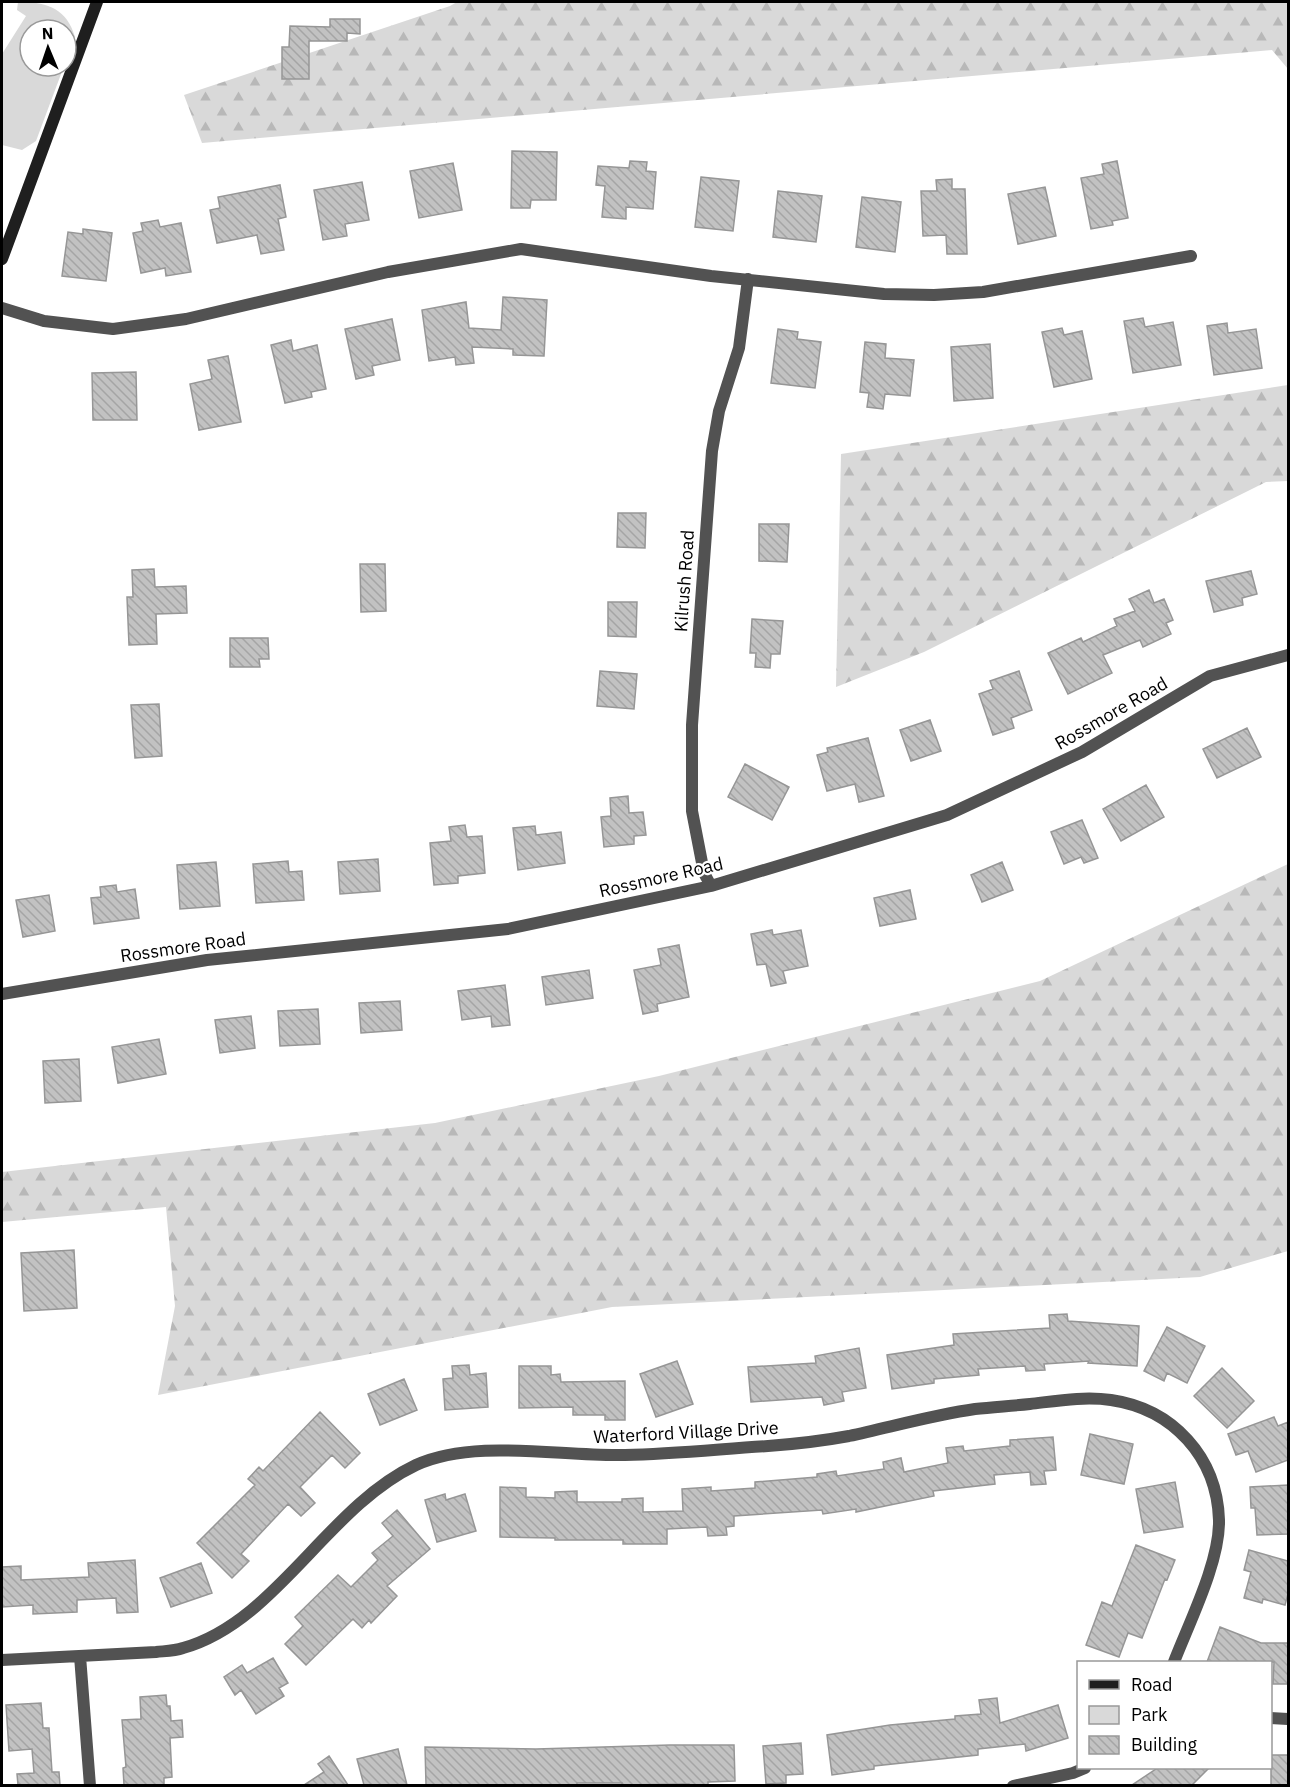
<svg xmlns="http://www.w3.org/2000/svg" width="1290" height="1787" font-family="'IBM Plex Sans',sans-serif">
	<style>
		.green { fill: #d9d9d9 }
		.forest { fill: url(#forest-firs) }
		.building { fill: url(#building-back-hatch); stroke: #969696; stroke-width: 1.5 }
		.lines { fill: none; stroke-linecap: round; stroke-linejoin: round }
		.street { stroke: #525252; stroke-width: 12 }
		.secondary { stroke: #1f1f1f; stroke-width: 12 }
		.labels { text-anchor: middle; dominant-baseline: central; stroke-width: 4.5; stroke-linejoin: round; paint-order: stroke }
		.street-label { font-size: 18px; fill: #000; stroke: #fff }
	</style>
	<defs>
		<pattern id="forest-firs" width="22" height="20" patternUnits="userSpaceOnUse" patternTransform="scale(1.5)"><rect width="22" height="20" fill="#d9d9d9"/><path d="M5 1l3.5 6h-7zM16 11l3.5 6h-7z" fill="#b8b8b8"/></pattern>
		<pattern id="building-back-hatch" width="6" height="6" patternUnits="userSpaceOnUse" patternTransform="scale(1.5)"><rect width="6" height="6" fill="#c2c2c2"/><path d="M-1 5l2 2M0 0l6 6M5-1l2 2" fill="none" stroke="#a5a5a5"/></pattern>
	</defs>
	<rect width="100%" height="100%" fill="#fff"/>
	<path class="green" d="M 18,2 C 45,1 67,8 75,37 L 66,60 L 66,30 L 30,30 L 30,66 L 64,66 L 36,141 L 22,150 L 2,145 L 2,54 L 26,16 L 17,10 Z"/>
	<path class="forest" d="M 457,2 L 1288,2 L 1288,69 L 1272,50 L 202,143 L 184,95 L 450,6 Z
		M 1288,385 L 1288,481 L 1266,482 L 924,652 L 836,687 L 841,454 Z
		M 1288,864 L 1288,1251 L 1200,1277 L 612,1307 L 158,1395 L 175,1306 L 166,1207 L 2,1222 L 2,1172 L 435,1123 L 659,1076 L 1040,981 Z"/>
	<path class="building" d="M 330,19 L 360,19 L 360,34 L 347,33 L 347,41 L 309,41 L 309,79 L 282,79 L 282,47 L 289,47 L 290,26 L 330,27 Z
		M 512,151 L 557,152 L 556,200 L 531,200 L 530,208 L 511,208 Z
		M 630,161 L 647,162 L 646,171 L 656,172 L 653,209 L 626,207 L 626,219 L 602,217 L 605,186 L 596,185 L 598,166 L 629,168 Z
		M 1117,161 L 1128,218 L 1112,221 L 1113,225 L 1091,229 L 1081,178 L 1104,174 L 1102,164 Z
		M 453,163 L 462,210 L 419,218 L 410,171 Z
		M 701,177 L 739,181 L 733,231 L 695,227 Z
		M 952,179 L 952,189 L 965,189 L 967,254 L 947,254 L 946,235 L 923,236 L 921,191 L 937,191 L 936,180 Z
		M 362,182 L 369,220 L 345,224 L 347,236 L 323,240 L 314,190 Z
		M 280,185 L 286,217 L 278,219 L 284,250 L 261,254 L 257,235 L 217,243 L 210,210 L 220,208 L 218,197 Z
		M 1045,187 L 1056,236 L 1018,244 L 1008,194 Z
		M 778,191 L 822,196 L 816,242 L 773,237 Z
		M 862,197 L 901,202 L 895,252 L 856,247 Z
		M 158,220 L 160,227 L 181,223 L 191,272 L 166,276 L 165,268 L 141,273 L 133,233 L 143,231 L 141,223 Z
		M 83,229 L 112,233 L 106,281 L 62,276 L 68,232 L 83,234 Z
		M 503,297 L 547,300 L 544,356 L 513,355 L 513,349 L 472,347 L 474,363 L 456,365 L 455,357 L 429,361 L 422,310 L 466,302 L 469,328 L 501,330 Z
		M 1143,318 L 1145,327 L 1173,322 L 1181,365 L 1133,373 L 1124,321 Z
		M 392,319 L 400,360 L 372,366 L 374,375 L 356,379 L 345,329 Z
		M 1227,323 L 1228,333 L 1256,329 L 1262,368 L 1214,375 L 1207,326 Z
		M 1062,328 L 1064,335 L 1082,331 L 1092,379 L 1054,387 L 1042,332 Z
		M 778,329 L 798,332 L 797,339 L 821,342 L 815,388 L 771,383 Z
		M 291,340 L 293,351 L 317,345 L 326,389 L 311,392 L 312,397 L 285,403 L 271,345 Z
		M 865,342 L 886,344 L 885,358 L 914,360 L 910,396 L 885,394 L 883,409 L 867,407 L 869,393 L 860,392 Z
		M 990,344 L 993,398 L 954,401 L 951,347 Z
		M 228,356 L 241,422 L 199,430 L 190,384 L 212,379 L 208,360 Z
		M 136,372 L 137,420 L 93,420 L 92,373 Z
		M 618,513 L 646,513 L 645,548 L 617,547 Z
		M 759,524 L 789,524 L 787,562 L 759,561 Z
		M 360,564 L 385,564 L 386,611 L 361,612 Z
		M 154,569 L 155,587 L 186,586 L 187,613 L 156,614 L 157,644 L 129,645 L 127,597 L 133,597 L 132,570 Z
		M 1251,571 L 1257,594 L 1242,598 L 1243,605 L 1214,612 L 1206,581 Z
		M 1149,590 L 1154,603 L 1164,599 L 1173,620 L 1166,623 L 1171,634 L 1143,647 L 1140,640 L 1103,655 L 1112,673 L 1068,694 L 1048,653 L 1081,638 L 1083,642 L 1117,626 L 1114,619 L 1135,611 L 1129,599 Z
		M 608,602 L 637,602 L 636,637 L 608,636 Z
		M 752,619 L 783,621 L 780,654 L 771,654 L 770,668 L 755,667 L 756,653 L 750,653 Z
		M 230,638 L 268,638 L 269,659 L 259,659 L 260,667 L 230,667 Z
		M 600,671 L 637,674 L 634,709 L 597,706 Z
		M 1019,671 L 1032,710 L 1011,718 L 1014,728 L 993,735 L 979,694 L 993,689 L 990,681 Z
		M 159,704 L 162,756 L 135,758 L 131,705 Z
		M 930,720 L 941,751 L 911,761 L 900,730 Z
		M 1247,728 L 1261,757 L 1217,778 L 1203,749 Z
		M 868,738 L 884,796 L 859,802 L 855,784 L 827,791 L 817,755 L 828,752 L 827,748 Z
		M 745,764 L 789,787 L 772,820 L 728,797 Z
		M 1146,785 L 1164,817 L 1121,841 L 1103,809 Z
		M 628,796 L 629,813 L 643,812 L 646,835 L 634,836 L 634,844 L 604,847 L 601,817 L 611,816 L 610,798 Z
		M 1082,820 L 1098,858 L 1084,863 L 1081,857 L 1064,864 L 1051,832 Z
		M 465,825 L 467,837 L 482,836 L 485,873 L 458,876 L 458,883 L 434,885 L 430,843 L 451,841 L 449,827 Z
		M 535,826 L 536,835 L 561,832 L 565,863 L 518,870 L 513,828 Z
		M 378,859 L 380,891 L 340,894 L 338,862 Z
		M 288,861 L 289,872 L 302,871 L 304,900 L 256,903 L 253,864 Z
		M 216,862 L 220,906 L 180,909 L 177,865 Z
		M 1002,862 L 1013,890 L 982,902 L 971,875 Z
		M 116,885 L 117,892 L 135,889 L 139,918 L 94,924 L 91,898 L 101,897 L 100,887 Z
		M 910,890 L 916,919 L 880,926 L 874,898 Z
		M 49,895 L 55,931 L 23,937 L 16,900 Z
		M 772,930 L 773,935 L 801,930 L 808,966 L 783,971 L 786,983 L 771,986 L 766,964 L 757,965 L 751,934 Z
		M 679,945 L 689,997 L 657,1004 L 658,1011 L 643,1014 L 634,970 L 661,965 L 658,949 Z
		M 589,970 L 593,998 L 546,1005 L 542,977 Z
		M 505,985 L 510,1025 L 492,1027 L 491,1016 L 462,1020 L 458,991 Z
		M 400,1001 L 402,1030 L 361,1033 L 359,1003 Z
		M 318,1009 L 320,1044 L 280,1046 L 278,1011 Z
		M 251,1016 L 255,1048 L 220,1053 L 215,1020 Z
		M 159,1039 L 166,1074 L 118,1083 L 112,1047 Z
		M 79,1059 L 81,1101 L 45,1103 L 43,1061 Z
		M 74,1250 L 77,1308 L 24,1311 L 21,1253 Z
		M 1067,1314 L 1068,1321 L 1139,1326 L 1137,1366 L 1088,1363 L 1089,1361 L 1044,1364 L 1045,1370 L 1026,1371 L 1025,1366 L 978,1369 L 979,1375 L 934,1379 L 934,1383 L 892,1389 L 887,1355 L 954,1345 L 953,1334 L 1050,1328 L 1049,1315 Z
		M 1167,1327 L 1205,1346 L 1187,1383 L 1167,1373 L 1164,1381 L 1144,1371 Z
		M 859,1348 L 866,1388 L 842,1392 L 844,1401 L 824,1405 L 822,1397 L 751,1402 L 748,1367 L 816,1363 L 815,1356 Z
		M 677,1361 L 693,1404 L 656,1417 L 640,1374 Z
		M 469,1365 L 470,1375 L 486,1373 L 488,1407 L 445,1410 L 443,1379 L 453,1378 L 452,1366 Z
		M 519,1366 L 551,1366 L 551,1375 L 560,1374 L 561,1382 L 625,1381 L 625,1420 L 605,1420 L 605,1415 L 573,1415 L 573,1407 L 519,1408 Z
		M 1222,1368 L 1254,1401 L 1227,1428 L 1194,1396 Z
		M 404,1379 L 417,1410 L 380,1425 L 368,1394 Z
		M 320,1412 L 360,1453 L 345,1468 L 332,1455 L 300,1487 L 315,1503 L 301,1516 L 288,1504 L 241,1554 L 249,1561 L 232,1578 L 197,1543 L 255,1485 L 248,1479 L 259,1467 L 263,1471 Z
		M 1274,1417 L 1278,1426 L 1288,1422 L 1288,1460 L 1256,1472 L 1248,1451 L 1236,1455 L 1228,1434 Z
		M 1090,1434 L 1133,1444 L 1124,1484 L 1081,1475 Z
		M 1053,1437 L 1056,1470 L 1044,1471 L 1046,1484 L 1031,1485 L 1030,1472 L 994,1475 L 995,1484 L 933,1491 L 934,1496 L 856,1512 L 856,1509 L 823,1514 L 822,1510 L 734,1516 L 734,1526 L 726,1527 L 727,1535 L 708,1536 L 707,1527 L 667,1529 L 667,1544 L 623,1544 L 623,1540 L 555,1540 L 555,1538 L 500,1537 L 500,1487 L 526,1488 L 526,1497 L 555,1498 L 555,1492 L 577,1491 L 577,1502 L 622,1502 L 622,1499 L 643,1498 L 643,1512 L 683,1511 L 682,1489 L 711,1487 L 711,1491 L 755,1488 L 755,1482 L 817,1477 L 817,1474 L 836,1471 L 837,1476 L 884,1469 L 883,1462 L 901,1458 L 904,1472 L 948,1463 L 946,1448 L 963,1446 L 964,1451 L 1010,1446 L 1010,1440 Z
		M 1175,1482 L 1183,1527 L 1144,1533 L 1136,1489 Z
		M 1288,1485 L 1288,1534 L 1257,1535 L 1255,1508 L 1251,1508 L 1250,1487 Z
		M 445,1494 L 446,1500 L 465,1494 L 476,1531 L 437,1542 L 425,1500 Z
		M 397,1510 L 430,1549 L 387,1586 L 397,1596 L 371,1623 L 369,1620 L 362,1628 L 353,1619 L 306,1665 L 285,1644 L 303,1626 L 295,1617 L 338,1575 L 351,1587 L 378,1560 L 372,1553 L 393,1536 L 382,1523 Z
		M 1136,1545 L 1175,1560 L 1167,1580 L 1165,1579 L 1142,1638 L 1128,1633 L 1119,1657 L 1086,1645 L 1102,1602 L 1112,1606 Z
		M 1249,1550 L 1288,1561 L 1288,1594 L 1285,1605 L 1263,1599 L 1262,1603 L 1244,1598 L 1251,1572 L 1244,1570 Z
		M 135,1560 L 138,1612 L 117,1613 L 116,1598 L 77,1600 L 77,1612 L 33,1614 L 33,1605 L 2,1607 L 2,1567 L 21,1566 L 21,1580 L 89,1577 L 88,1563 Z
		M 201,1563 L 212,1593 L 171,1607 L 160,1578 Z
		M 1220,1627 L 1261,1643 L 1288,1643 L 1288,1684 L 1273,1684 L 1274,1662 L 1207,1662 Z
		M 273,1658 L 288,1683 L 279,1688 L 284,1696 L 256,1714 L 241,1690 L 235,1695 L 224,1677 L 242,1665 L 247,1673 Z
		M 166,1695 L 167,1706 L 170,1706 L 171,1721 L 182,1720 L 183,1737 L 170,1738 L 172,1777 L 164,1778 L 164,1785 L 124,1785 L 123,1768 L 126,1767 L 122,1720 L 141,1719 L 140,1697 Z
		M 997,1698 L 1000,1723 L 1058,1705 L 1068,1738 L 1026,1751 L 1025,1744 L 978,1749 L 978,1755 L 874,1766 L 874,1769 L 832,1775 L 827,1735 L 890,1725 L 955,1719 L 955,1716 L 981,1714 L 979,1700 Z
		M 41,1703 L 43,1728 L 49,1728 L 52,1772 L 59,1772 L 60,1785 L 18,1785 L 17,1774 L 34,1773 L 32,1749 L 9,1751 L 6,1705 Z
		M 801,1743 L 803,1774 L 786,1775 L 786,1783 L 766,1784 L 763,1746 Z
		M 670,1745 L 734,1745 L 735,1781 L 708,1782 L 708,1785 L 689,1785 L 689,1784 L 622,1785 L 622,1783 L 577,1783 L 577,1785 L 426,1785 L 425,1747 L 536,1749 Z
		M 398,1749 L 407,1785 L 364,1785 L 357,1759 Z
		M 1271,1755 L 1288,1755 L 1288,1785 L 1271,1785 Z
		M 329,1756 L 348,1785 L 304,1785 L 324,1772 L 318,1764 Z
		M 1159,1767 L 1210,1767 L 1192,1785 L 1132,1785 Z"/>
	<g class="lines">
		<path class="street" d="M 2,308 L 44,321 L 113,329 L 186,319 L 388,272 L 521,249 L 711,276 L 884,294 L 934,295 L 983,292 L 1191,256
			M 711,886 L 704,873 L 692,811 L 692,725 L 712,451 L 719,411 L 739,348 L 748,279
			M 2,994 L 207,960 L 508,929 L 711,886 L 947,815 L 1082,752 L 1210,676 L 1288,655
			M 80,1656 L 90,1786
			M 2,1660 L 156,1652 C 165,1651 174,1651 183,1648 C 276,1622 327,1507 416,1465 C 475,1438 561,1457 625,1455 C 673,1454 720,1449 768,1446 C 795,1444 822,1441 849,1436 C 891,1427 933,1415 975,1409 C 993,1407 1011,1406 1030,1404 C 1056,1401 1084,1396 1111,1400 C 1173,1409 1217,1457 1219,1520 C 1220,1562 1189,1623 1174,1662
			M 1270,1718 L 1288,1719
			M 1013,1786 L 1073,1773 L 1085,1768"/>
		<path class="secondary" d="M 2,259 L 97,2"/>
	</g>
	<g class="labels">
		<g class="street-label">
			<text transform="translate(684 581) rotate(-86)">Kilrush Road</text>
			<text transform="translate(1111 713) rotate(-30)">Rossmore Road</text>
			<text transform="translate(661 877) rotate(-13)">Rossmore Road</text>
			<text transform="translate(183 947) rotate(-8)">Rossmore Road</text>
			<text transform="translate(686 1432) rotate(-3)">Waterford Village Drive</text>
		</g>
	</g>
	<rect width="1290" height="1787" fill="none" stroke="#000000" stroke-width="6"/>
	<rect x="1077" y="1661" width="195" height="108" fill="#ffffff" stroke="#999999" stroke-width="1.5"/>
	<rect x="1089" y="1680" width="30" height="9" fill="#1f1f1f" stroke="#999999" stroke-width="1.5"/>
	<text x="1131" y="1691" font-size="18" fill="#000000">Road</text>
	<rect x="1089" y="1706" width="30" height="18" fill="#d9d9d9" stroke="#999999" stroke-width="1.5"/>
	<text x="1131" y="1721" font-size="18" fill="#000000">Park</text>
	<rect x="1089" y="1736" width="30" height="18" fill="url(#building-back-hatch)" stroke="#999999" stroke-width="1.5"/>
	<text x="1131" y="1751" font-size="18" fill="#000000">Building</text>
	<g transform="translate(48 48) rotate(358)"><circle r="28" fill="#ffffff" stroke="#999999" stroke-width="1.5"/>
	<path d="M0-4.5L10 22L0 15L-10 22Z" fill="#000000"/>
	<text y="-9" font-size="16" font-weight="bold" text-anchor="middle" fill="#000000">N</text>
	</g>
</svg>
